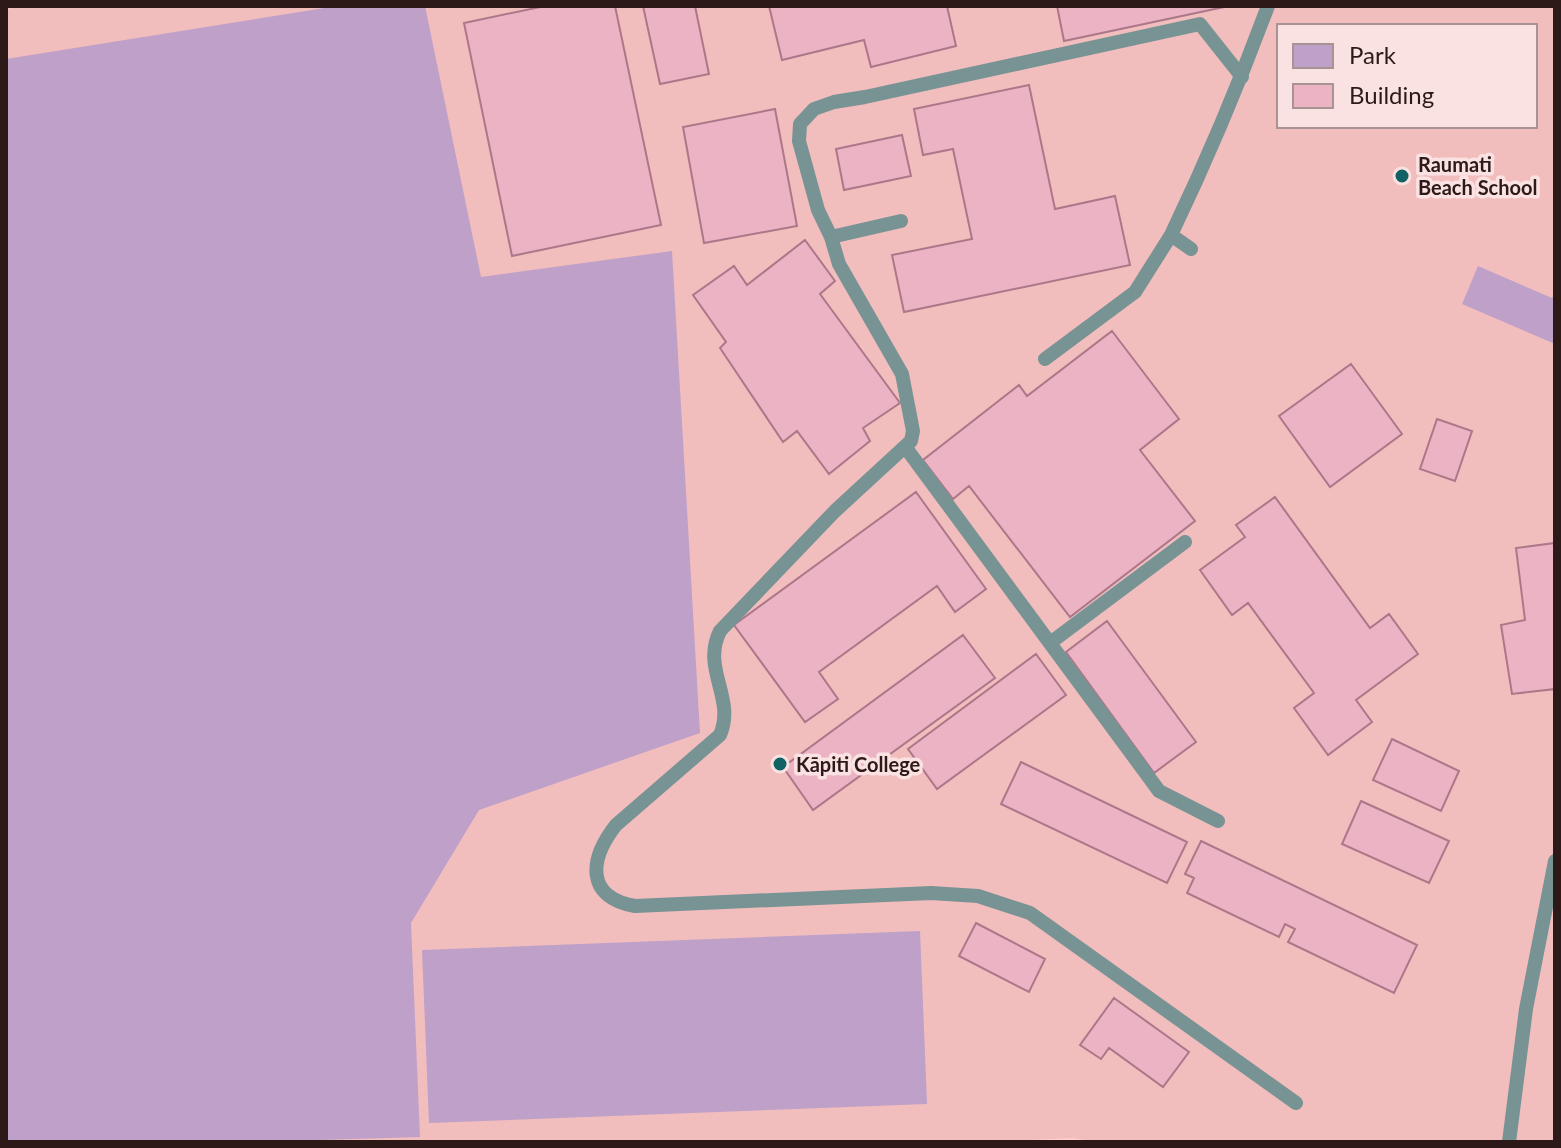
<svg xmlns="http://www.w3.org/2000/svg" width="1561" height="1148" font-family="Lato,sans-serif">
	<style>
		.built { fill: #f2bdbd; fill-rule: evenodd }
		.green { fill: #bfa0c8 }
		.building { fill: #ebb3c4; stroke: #ac7889; stroke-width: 2 }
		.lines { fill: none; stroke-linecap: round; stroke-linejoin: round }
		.lane { stroke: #789394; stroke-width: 14 }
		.poi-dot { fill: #106264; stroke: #fbe2e2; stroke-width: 3 }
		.labels { text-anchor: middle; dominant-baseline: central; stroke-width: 7; stroke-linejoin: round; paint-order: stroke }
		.poi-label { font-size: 20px; font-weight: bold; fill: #2e1919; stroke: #fbe2e2; text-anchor: start }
	</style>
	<rect width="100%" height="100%" fill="#fecece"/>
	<path class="built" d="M 24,6 L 1555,6 L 1555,1142 L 1097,1142 L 1072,1138 L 992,1142 L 6,1142 L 6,9 ZM 1279,26 L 1535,26 L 1535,126 L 1279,126 Z"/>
	<path class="green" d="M 337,6 L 425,6 L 481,277 L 672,251 L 700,733 L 479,810 L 411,923 L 420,1137 L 252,1142 L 6,1142 L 6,59 Z
		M 1478,266 L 1552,298 L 1555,293 L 1555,344 L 1462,304 Z
		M 920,931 L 927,1104 L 429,1123 L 422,950 Z"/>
	<path class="building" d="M 545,6 L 615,6 L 661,225 L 512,256 L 464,23 Z
		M 643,6 L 695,6 L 709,74 L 660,84 Z
		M 769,6 L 947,6 L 956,46 L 871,67 L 864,40 L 782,60 Z
		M 1057,6 L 1229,6 L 1064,41 Z
		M 1029,85 L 1055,209 L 1115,196 L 1130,265 L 904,312 L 892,255 L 972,239 L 953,149 L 923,155 L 914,109 Z
		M 775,109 L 797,226 L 704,243 L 683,127 Z
		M 902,135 L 911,176 L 844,190 L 836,149 Z
		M 805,240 L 835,281 L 820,294 L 900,403 L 863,428 L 870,441 L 829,474 L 797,431 L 783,442 L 720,348 L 726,342 L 693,295 L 734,266 L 747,285 Z
		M 1112,331 L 1179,419 L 1140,450 L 1195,521 L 1070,617 L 969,486 L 953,499 L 923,460 L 1019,385 L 1027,396 Z
		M 1351,364 L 1402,434 L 1330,487 L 1279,416 Z
		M 1437,419 L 1472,431 L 1455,481 L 1420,469 Z
		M 916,492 L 986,589 L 955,612 L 937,586 L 819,672 L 838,699 L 805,722 L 734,625 Z
		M 1275,497 L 1370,628 L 1389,614 L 1418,654 L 1356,700 L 1372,722 L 1328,755 L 1294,708 L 1314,693 L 1248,603 L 1232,615 L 1200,570 L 1245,537 L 1236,525 Z
		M 1555,543 L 1555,689 L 1512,694 L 1501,625 L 1525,620 L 1516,548 Z
		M 1107,621 L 1196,742 L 1154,773 L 1066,652 Z
		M 963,635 L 995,678 L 813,810 L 783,767 Z
		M 1036,654 L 1066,695 L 937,789 L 908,749 Z
		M 1392,739 L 1459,771 L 1441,811 L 1373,780 Z
		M 1021,762 L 1187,842 L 1167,883 L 1001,804 Z
		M 1361,801 L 1449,841 L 1429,883 L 1342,844 Z
		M 1201,841 L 1417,945 L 1394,993 L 1288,942 L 1295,929 L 1285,924 L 1279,937 L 1187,893 L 1194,878 L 1185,874 Z
		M 976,923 L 1045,959 L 1029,992 L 959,956 Z
		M 1114,998 L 1189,1052 L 1163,1087 L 1109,1048 L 1101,1059 L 1080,1045 Z"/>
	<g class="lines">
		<path class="lane" d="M 1242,77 L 1200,24 L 865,97 L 834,102 L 814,109 L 800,124 L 799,141 L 818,210 L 831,237 L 839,264 L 902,374 L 913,431 L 911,441 L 835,511 L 720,631 C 701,669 736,698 720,735 L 616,825 C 590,858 584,897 635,906 L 931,893 L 978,896 L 1030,913 L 1296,1103
			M 1171,235 C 1207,160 1239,84 1268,6
			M 831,237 L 901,221
			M 1045,359 L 1135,292 L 1171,235 L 1191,249
			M 906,448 L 1159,791 L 1218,821
			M 1050,643 L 1185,542
			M 1509,1142 L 1526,1009 L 1555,861"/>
	</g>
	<g class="poi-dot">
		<circle cx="1402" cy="176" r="8"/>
		<circle cx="780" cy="764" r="8"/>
	</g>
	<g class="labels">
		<g class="poi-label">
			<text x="1418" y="164">Raumati<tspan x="1418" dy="23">Beach School</tspan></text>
			<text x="796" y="764">Kāpiti College</text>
		</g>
	</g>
	<rect width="1561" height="1148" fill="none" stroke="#2e1919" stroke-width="16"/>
	<rect x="1277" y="24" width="260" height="104" fill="#fbe2e2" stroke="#a99292" stroke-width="2"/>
	<rect x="1293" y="44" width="40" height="24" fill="#bfa0c8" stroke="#a99292" stroke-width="2"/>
	<text x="1349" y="64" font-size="24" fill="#2e1919">Park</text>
	<rect x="1293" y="84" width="40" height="24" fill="#ebb3c4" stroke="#a99292" stroke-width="2"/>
	<text x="1349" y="104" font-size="24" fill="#2e1919">Building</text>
</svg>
